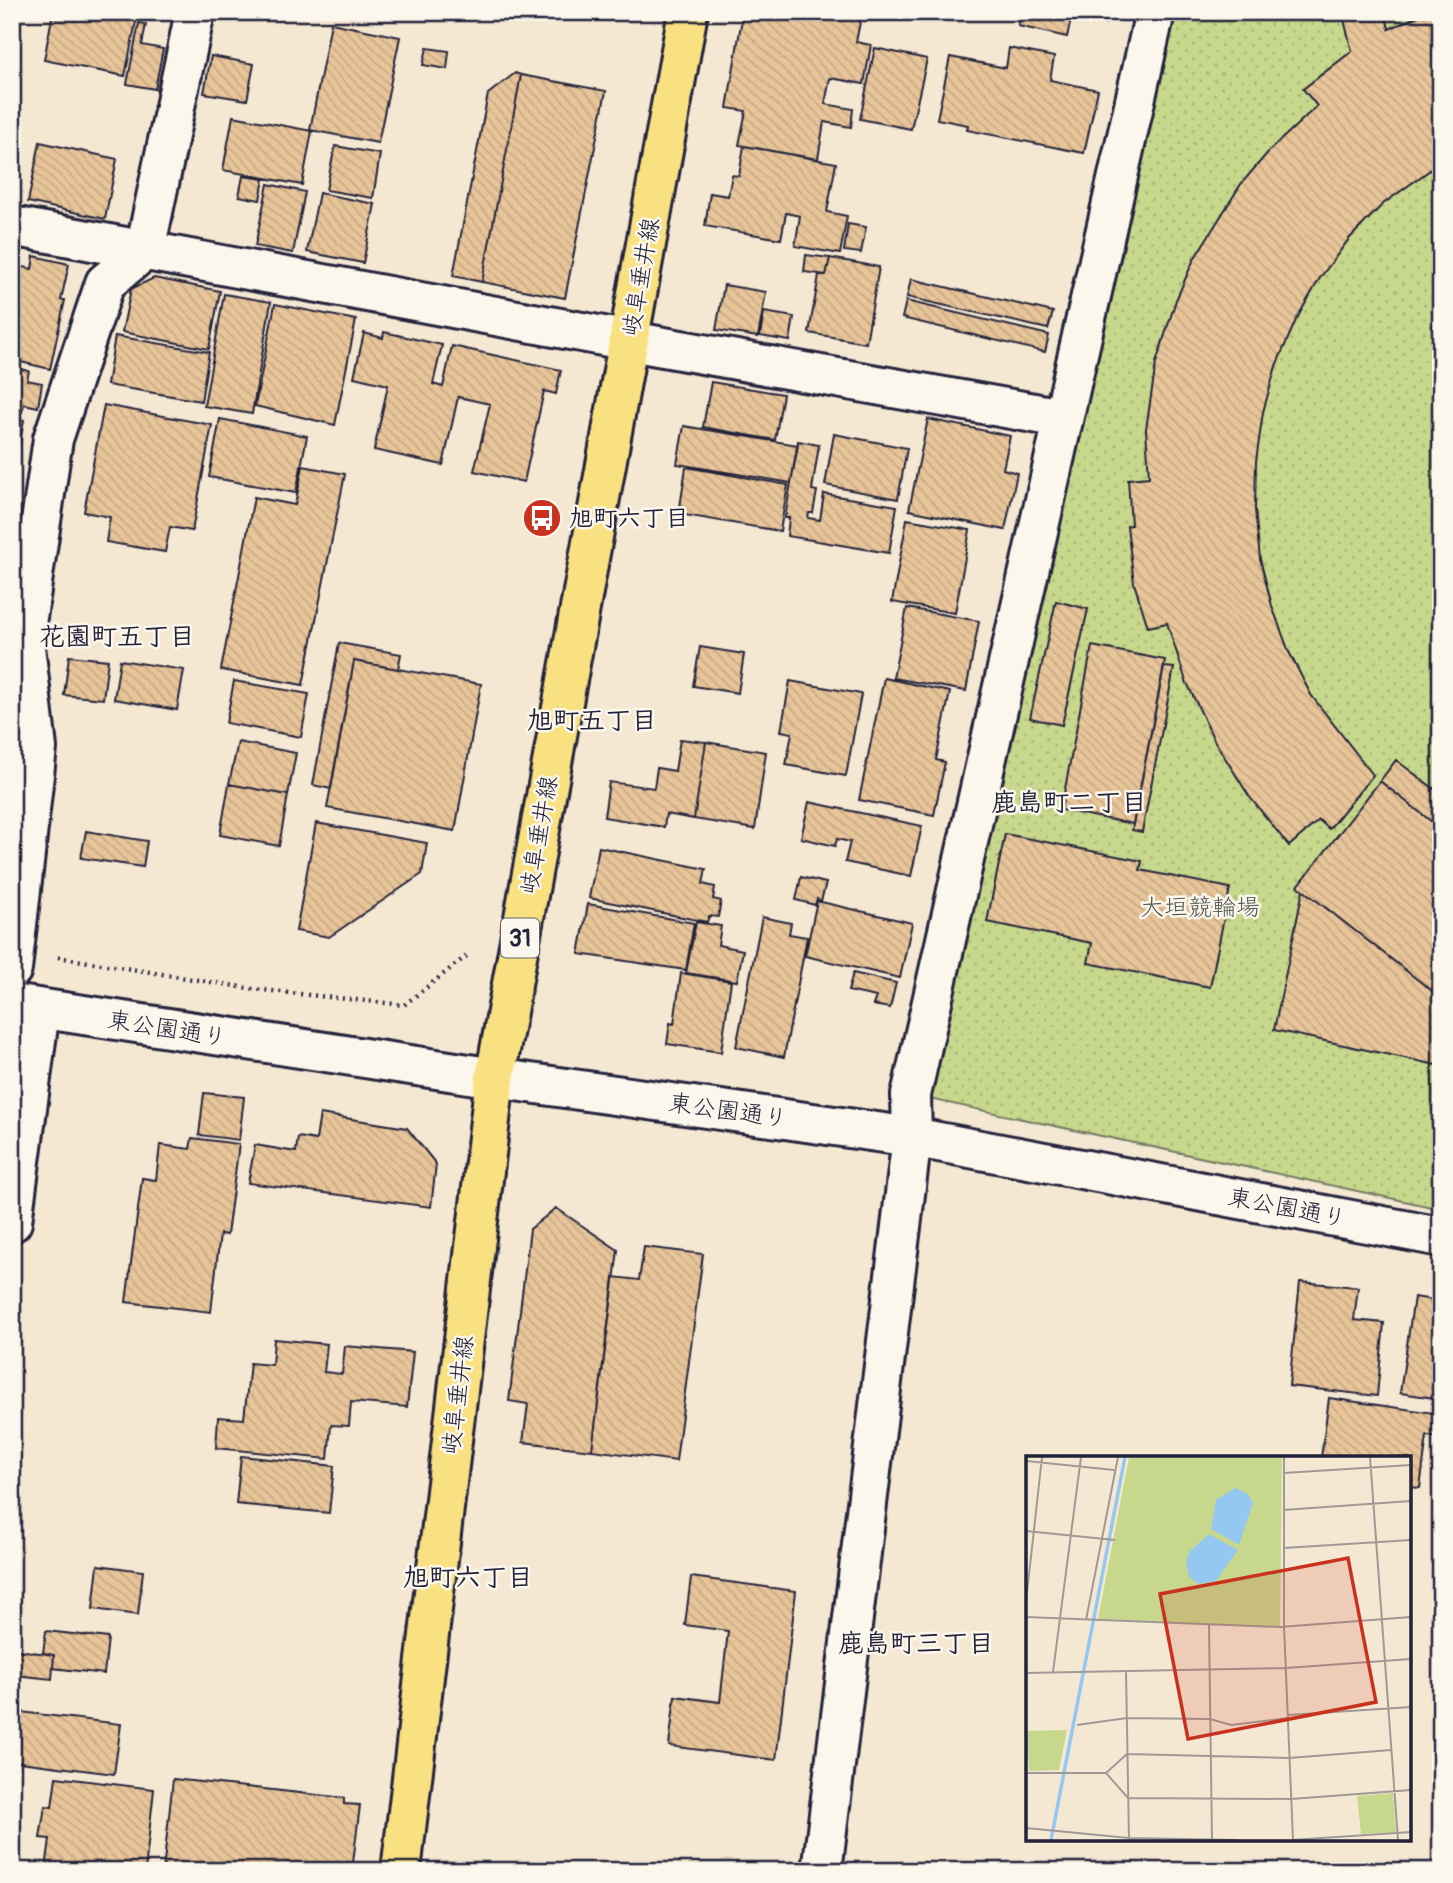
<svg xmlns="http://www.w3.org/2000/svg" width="1453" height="1883" font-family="Pangolin,'Klee One',sans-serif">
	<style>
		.park { fill: url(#park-dots); stroke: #747d64; stroke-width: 2 }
		.building { fill: url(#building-back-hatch); stroke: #22223b; stroke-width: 2 }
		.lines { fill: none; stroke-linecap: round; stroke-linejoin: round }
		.minor-casing { stroke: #22223b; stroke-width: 44 }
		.tertiary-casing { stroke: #22223b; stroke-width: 44 }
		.primary-casing { stroke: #22223b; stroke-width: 44 }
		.path { stroke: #22223b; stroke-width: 4.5; stroke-dasharray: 2 5; stroke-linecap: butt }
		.minor { stroke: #fbf7ec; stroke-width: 38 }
		.tertiary { stroke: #fbf7ec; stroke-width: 38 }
		.primary { stroke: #f9e181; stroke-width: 38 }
		.labels { text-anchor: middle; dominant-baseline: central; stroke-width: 5; stroke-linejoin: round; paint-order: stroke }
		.shield { fill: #fbf7ec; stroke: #636270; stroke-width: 2 }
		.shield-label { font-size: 23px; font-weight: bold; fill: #22223b }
		.street-label { font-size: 24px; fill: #22223b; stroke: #fbf7ec }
		.poi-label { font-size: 24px; font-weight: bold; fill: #22223b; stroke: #fbf7ec; text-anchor: start }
		.park-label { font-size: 24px; fill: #545953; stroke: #fbf7ec }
		.neighbourhood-label { font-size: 26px; font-weight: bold; fill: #22223b; stroke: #fbf7ec }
		.inset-river { fill: none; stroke: #94c8f1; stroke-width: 3.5 }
		.inset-road { fill: none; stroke: #a19996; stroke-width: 2 }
		.view { fill: #c8321e; fill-opacity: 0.15; stroke: #c8321e; stroke-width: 3.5 }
		.inset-edge { fill: none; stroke: #22223b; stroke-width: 3.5 }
	</style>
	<defs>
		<pattern id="park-dots" width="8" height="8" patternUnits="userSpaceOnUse" patternTransform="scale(1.75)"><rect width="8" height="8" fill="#c7d88c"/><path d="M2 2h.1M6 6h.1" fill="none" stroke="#abb97a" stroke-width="1.8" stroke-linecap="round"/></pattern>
		<pattern id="building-back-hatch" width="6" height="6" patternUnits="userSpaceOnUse" patternTransform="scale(1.75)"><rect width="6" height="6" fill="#e8c599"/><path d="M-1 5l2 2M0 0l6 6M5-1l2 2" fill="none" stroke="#c7a985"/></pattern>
	</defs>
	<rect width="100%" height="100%" fill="#f5e8d3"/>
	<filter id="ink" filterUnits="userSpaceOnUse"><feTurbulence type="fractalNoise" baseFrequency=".0143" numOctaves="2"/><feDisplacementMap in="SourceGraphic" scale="14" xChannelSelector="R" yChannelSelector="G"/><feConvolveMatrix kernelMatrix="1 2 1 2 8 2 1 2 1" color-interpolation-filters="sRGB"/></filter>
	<g filter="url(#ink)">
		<path class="park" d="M 1155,12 L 1441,12 L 1441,1209 L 911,1095 Z"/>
		<path class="building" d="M 53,12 L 138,12 L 125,76 L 44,60 Z
			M 743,12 L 862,12 L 856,42 L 871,45 L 864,84 L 830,78 L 825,104 L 853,109 L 851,127 L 824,122 L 818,159 L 739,145 L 746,111 L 727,108 Z
			M 1021,12 L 1079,12 L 1077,21 L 1071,19 L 1067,37 L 1018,26 Z
			M 1087,12 L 1108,12 L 1106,23 L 1086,18 Z
			M 1342,12 L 1385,12 L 1389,29 L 1427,12 L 1439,12 L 1441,162 L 1383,204 L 1349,239 L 1320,278 L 1296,320 L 1276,366 L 1263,412 L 1256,461 L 1255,510 L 1260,559 L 1272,606 L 1289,652 L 1311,695 L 1373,775 L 1329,829 L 1319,820 L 1289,846 L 1249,796 L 1214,740 L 1186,681 L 1167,623 L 1148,627 L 1134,583 L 1127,526 L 1131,525 L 1128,479 L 1149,477 L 1146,429 L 1156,363 L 1176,300 L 1194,259 L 1241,184 L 1270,150 L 1317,106 L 1303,89 L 1352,51 Z
			M 139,23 L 146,24 L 142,45 L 163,49 L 155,89 L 127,84 Z
			M 331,23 L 400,37 L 378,143 L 310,130 Z
			M 427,48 L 449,51 L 447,69 L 423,65 Z
			M 875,48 L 927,59 L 911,129 L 860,119 Z
			M 1009,48 L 1054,57 L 1050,80 L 1098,90 L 1084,153 L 967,130 L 968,125 L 937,119 L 950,57 L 1006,68 Z
			M 211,56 L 254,64 L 247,100 L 204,93 Z
			M 515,73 L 521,75 L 482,282 L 453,276 L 488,94 Z
			M 521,75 L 606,91 L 565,298 L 482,282 Z
			M 233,116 L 312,131 L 302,185 L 223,170 Z
			M 40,142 L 117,159 L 105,219 L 28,202 Z
			M 335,146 L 380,154 L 373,198 L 326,190 Z
			M 744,146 L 836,163 L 827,212 L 847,216 L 840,254 L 795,246 L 800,216 L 786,213 L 781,239 L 705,226 L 710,193 L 728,196 L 732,175 L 739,176 Z
			M 243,176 L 264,179 L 260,200 L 239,196 Z
			M 268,184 L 305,192 L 293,253 L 255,246 Z
			M 319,193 L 375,204 L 363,263 L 307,252 Z
			M 848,224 L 866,227 L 861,253 L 844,251 Z
			M 806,255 L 830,258 L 826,275 L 804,272 Z
			M 34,256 L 69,264 L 61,300 L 65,300 L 50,369 L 12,360 L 12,264 L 32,269 Z
			M 830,258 L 879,267 L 866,343 L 809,333 L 819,275 L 826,275 Z
			M 154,278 L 220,291 L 209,349 L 122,332 L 131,289 Z
			M 911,279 L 1053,312 L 1048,329 L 907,297 Z
			M 724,285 L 766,292 L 758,337 L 716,330 Z
			M 224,294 L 271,302 L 252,414 L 204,406 Z
			M 906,301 L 1049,335 L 1045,352 L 902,318 Z
			M 275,304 L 356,320 L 335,425 L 255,406 Z
			M 764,312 L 794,317 L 790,341 L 760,336 Z
			M 384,332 L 442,345 L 433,384 L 443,387 L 452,346 L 561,370 L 556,394 L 544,391 L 524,482 L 474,471 L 490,404 L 458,397 L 443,465 L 374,450 L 388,385 L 354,377 L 364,333 L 383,338 Z
			M 115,336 L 209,352 L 201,401 L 107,385 Z
			M 12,367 L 29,371 L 27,380 L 42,383 L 38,407 L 24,404 L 22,412 L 12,410 Z
			M 711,382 L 783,394 L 775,440 L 703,427 Z
			M 104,405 L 212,425 L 192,531 L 170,527 L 165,552 L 106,542 L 110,517 L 84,512 Z
			M 12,417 L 24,420 L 18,453 L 12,452 Z
			M 220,419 L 307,436 L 296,493 L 209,477 Z
			M 928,419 L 1010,436 L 1003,469 L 1017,473 L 1005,530 L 909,510 Z
			M 684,426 L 798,445 L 791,483 L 677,464 Z
			M 834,434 L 907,448 L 898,499 L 825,485 Z
			M 798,441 L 819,445 L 812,490 L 817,491 L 813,513 L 809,513 L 808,518 L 820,520 L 824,494 L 897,506 L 889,553 L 787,536 L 789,518 L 785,518 Z
			M 303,466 L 345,474 L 303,685 L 221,670 L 254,497 L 295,505 Z
			M 686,467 L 788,485 L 780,531 L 679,514 Z
			M 907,519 L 970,530 L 955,613 L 892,602 Z
			M 1056,601 L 1088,609 L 1062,725 L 1030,718 Z
			M 907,608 L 979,621 L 966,691 L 893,678 Z
			M 339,643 L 401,654 L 398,669 L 354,661 L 331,789 L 313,785 Z
			M 1092,646 L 1165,660 L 1133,824 L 1061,810 Z
			M 700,647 L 744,654 L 738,693 L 693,686 Z
			M 69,656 L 108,660 L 103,699 L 64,695 Z
			M 120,660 L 184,670 L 177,710 L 114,699 Z
			M 354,661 L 481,684 L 455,831 L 327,808 Z
			M 1164,667 L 1174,668 L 1142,832 L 1132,830 Z
			M 884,678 L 950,692 L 936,760 L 945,762 L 934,815 L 859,800 Z
			M 234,681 L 309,694 L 301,737 L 226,723 Z
			M 790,681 L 861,694 L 846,776 L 786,765 L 792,733 L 781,731 Z
			M 680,739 L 706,742 L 694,819 L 666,814 L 664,827 L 604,817 L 609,782 L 654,788 L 657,768 L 675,771 Z
			M 238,742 L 296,753 L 288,795 L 229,784 Z
			M 706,742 L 766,752 L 755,829 L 694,819 Z
			M 1396,760 L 1441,794 L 1441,829 L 1380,781 Z
			M 1380,781 L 1441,829 L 1441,998 L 1298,886 Z
			M 229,784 L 288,795 L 279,846 L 220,835 Z
			M 809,802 L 922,826 L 911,876 L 845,862 L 850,842 L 837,839 L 835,846 L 801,838 Z
			M 316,823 L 427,843 L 422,874 L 329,937 L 296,931 Z
			M 86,831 L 147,841 L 143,867 L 81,858 Z
			M 1005,834 L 1142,861 L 1140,870 L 1230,888 L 1210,987 L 1088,963 L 1092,943 L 987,922 Z
			M 599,847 L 706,869 L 703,884 L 715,887 L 713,899 L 721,901 L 718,917 L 709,916 L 707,922 L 589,898 Z
			M 801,877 L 826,883 L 821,901 L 817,899 L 815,905 L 796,900 Z
			M 1303,890 L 1441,998 L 1441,1066 L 1274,1030 Z
			M 817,901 L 912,923 L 900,978 L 805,956 Z
			M 588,904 L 694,923 L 686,970 L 579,954 Z
			M 762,917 L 791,923 L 789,934 L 807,937 L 784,1057 L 736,1047 Z
			M 696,922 L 721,926 L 718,945 L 743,950 L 737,981 L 686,973 Z
			M 681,973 L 731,981 L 721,1052 L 667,1044 L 670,1023 L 674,1024 Z
			M 853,973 L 896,983 L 890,1008 L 873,1005 L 876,997 L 848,991 Z
			M 204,1093 L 244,1097 L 239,1140 L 199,1135 Z
			M 320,1114 L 407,1128 L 436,1164 L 431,1207 L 248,1183 L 255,1145 L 296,1152 L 298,1137 L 316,1140 Z
			M 192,1138 L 239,1144 L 227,1235 L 220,1234 L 211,1312 L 126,1302 L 142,1178 L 156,1180 L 160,1145 L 190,1149 Z
			M 556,1208 L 618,1250 L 592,1450 L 523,1442 L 528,1404 L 509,1401 L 530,1229 Z
			M 644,1247 L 703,1254 L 676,1461 L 592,1450 L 614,1277 L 639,1280 Z
			M 1300,1282 L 1358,1287 L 1354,1320 L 1384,1323 L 1377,1396 L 1289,1386 Z
			M 1414,1297 L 1441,1301 L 1441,1399 L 1400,1393 Z
			M 274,1339 L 327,1344 L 324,1372 L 342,1374 L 345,1346 L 413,1352 L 407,1407 L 351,1402 L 349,1426 L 331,1425 L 328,1459 L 216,1448 L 218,1417 L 244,1419 L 250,1363 L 272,1365 Z
			M 1329,1398 L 1441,1414 L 1439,1438 L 1427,1436 L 1420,1488 L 1409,1487 L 1409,1458 L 1321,1458 Z
			M 241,1456 L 334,1466 L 329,1513 L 236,1504 Z
			M 98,1565 L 143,1571 L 138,1615 L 93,1609 Z
			M 691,1577 L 796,1591 L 776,1760 L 669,1746 L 675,1696 L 720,1702 L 728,1631 L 685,1625 Z
			M 46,1631 L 108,1638 L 104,1674 L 53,1668 L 54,1655 L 43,1653 Z
			M 18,1650 L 54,1655 L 52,1679 L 15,1675 Z
			M 12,1711 L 121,1724 L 114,1774 L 12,1761 Z
			M 56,1777 L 154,1789 L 145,1871 L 46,1869 L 50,1839 L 40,1838 L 45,1806 L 52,1807 Z
			M 173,1779 L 344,1798 L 344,1804 L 360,1805 L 352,1871 L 163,1871 Z"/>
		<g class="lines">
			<g class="minor-casing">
				<path id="minor" d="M 12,226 L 630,341 L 1062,418
					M 12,969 L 37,748 L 24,638 L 53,439 L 105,283 L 145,250 L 195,12
					M 12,1222 L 40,1010
					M 822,1871 L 912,1137 L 911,1095 L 1155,12"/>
			</g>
			<g class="tertiary-casing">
				<path id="tertiary" d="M 12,1004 L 495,1078 L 912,1137 L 1441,1237"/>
			</g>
			<g class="primary-casing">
				<path id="primary" d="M 401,1871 L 495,1078 L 688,12"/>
			</g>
			<path class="path" d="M 58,957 L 253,989 L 404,1005 L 469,954"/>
			<use href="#minor" class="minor"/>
			<use href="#tertiary" class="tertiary"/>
			<use href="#primary" class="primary"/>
		</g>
	</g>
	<defs>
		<g id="bus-disc" transform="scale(2.0125)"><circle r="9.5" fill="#c8321e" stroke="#fbf7ec"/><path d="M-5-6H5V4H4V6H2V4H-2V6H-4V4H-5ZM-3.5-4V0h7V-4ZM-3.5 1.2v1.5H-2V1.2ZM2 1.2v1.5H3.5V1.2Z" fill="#fff"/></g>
	</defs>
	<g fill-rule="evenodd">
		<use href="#bus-disc" x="542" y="518"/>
	</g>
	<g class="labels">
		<rect class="shield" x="501" y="918.5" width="38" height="39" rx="5"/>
		<g class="shield-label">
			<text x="520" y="938">31</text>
		</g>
		<g class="street-label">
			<text transform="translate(641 277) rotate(-80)">岐阜垂井線</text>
			<text transform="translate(539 835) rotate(-80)">岐阜垂井線</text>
			<text transform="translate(167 1029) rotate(9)">東公園通り</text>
			<text transform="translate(728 1111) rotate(8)">東公園通り</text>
			<text transform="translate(1287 1208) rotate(11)">東公園通り</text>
			<text transform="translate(458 1395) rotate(-83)">岐阜垂井線</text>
		</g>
		<g class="poi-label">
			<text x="569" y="518">旭町六丁目</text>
		</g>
		<g class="park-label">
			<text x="1200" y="907">大垣競輪場</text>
		</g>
		<g class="neighbourhood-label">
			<text x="117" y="637">花園町五丁目</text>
			<text x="592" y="721">旭町五丁目</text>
			<text x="1069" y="803">鹿島町二丁目</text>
			<text x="468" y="1578">旭町六丁目</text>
			<text x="916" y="1644">鹿島町三丁目</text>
		</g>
	</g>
	<g transform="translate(1026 1456)">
		<rect width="385" height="385" fill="#f5e8d3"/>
		<path d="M 103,1 L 256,1 L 254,171 L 72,163 ZM 41,274 L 33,314 L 3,315 L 0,275 ZM 367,337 L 370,376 L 335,378 L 331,340 Z" fill="#c7d88c"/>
		<path d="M 209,32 L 222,38 L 227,47 L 213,89 L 185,73 L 190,44 ZM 183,78 L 212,94 L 190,125 L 173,128 L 163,121 L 160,106 L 163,96 Z" fill="#94c8f1"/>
		<path class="inset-river" d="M 25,384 L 99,1"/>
		<path class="inset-road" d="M 258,1 L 258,170 L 267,384M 344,1 L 372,384M 0,5 L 88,14M 258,17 L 385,9M 257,54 L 385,45M 0,75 L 89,84M 258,92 L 385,84M 0,146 L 16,1M 0,161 L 254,171 L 385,161M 60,164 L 92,1M 183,169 L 186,384M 100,215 L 103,384M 27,216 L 55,1M 0,217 L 260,212 L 385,203M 262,259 L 385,251M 51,269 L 101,262 L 184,263 L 205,269 L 262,262M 0,317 L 80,317 L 101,298 L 263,302 L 365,294M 80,317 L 102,342 L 265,343 L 385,334M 0,372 L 103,382 L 213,384M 266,384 L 385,376"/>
		<path class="view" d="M 322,102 L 350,246 L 162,283 L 134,138 Z"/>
		<rect width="385" height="385" class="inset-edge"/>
	</g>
	<rect width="1453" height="1883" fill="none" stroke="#fbf7ec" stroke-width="42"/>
	<rect x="21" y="21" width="1411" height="1841" fill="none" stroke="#22223b" stroke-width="2.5" filter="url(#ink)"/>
</svg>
